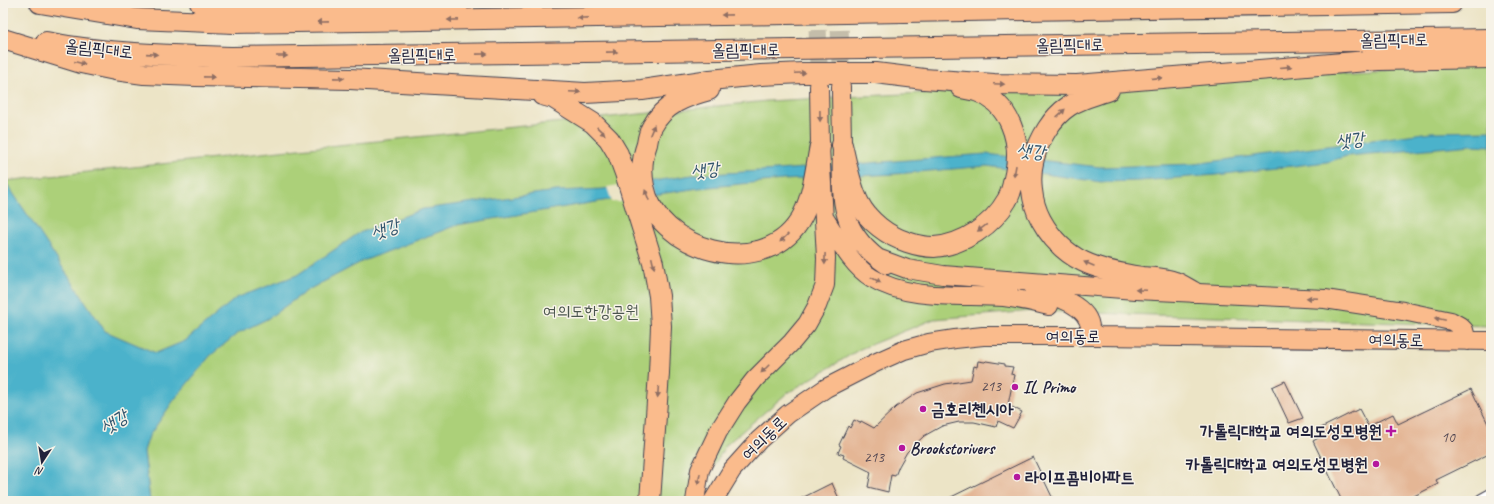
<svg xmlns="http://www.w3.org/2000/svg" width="1494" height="504" font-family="Caveat,'Poor Story',sans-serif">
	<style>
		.green { fill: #acd079; stroke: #67795a }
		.water { fill: #4cb2cb; stroke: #376a83 }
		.pier { fill: #ece4c6 }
		.building { fill: #e4b695 }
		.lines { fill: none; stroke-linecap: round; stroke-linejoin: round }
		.major-tunnel { stroke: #c4bdaa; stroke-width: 18; stroke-dasharray: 18 9; stroke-linecap: butt }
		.minor-casing { stroke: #403f50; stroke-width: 16 }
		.major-casing { stroke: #403f50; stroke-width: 20 }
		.highway-casing { stroke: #403f50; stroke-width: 22 }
		.minor { stroke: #fff; stroke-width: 14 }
		.major { stroke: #fabb8c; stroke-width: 18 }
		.highway { stroke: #fabb8c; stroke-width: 20 }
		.oneway { fill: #8e6e64 }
		.poi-dot { fill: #b5179e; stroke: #f7f3e8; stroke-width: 1.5 }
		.labels { text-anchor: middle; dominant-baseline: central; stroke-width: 3; stroke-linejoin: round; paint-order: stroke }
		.number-label { font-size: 15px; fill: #524752 }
		.street-label { font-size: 17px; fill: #22223b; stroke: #f7f3e8 }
		.park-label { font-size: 17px; fill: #4b564e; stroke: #f7f3e8 }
		.poi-label { font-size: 17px; font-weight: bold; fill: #22223b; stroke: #f7f3e8; text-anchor: start }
		.water-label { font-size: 18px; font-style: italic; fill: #31546d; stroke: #f7f3e8 }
	</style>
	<rect width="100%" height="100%" fill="#f7f3e8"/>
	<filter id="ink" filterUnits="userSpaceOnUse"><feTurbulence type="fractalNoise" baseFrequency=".025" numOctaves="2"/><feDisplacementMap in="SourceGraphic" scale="8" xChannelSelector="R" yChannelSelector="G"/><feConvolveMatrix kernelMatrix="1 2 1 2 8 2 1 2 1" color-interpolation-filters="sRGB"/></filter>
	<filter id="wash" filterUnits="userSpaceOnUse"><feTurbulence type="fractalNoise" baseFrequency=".012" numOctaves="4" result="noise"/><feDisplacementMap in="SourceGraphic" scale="16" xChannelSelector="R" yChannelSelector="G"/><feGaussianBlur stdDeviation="0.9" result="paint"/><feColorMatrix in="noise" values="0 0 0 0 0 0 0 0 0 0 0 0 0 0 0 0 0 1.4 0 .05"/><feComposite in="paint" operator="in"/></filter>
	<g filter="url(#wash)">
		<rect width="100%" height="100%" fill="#ece4c6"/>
		<path class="green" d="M 1491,64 L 1491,326 L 1033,311 L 934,319 L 860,349 L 786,394 L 726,445 L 692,501 L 150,501 L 144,451 L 149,436 L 5,181 L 280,151 L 767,101 Z"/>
		<path class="water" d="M 1491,131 L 1491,146 L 1472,145 L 1347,156 L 1327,162 L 1216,175 L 1139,181 L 1101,182 L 987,166 L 895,174 L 783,180 L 699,188 L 619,200 L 609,200 L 559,208 L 457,225 L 363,261 L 308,290 L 267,319 L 238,333 L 210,356 L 174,400 L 149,436 L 144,451 L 150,501 L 3,501 L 3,178 L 105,331 L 156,353 L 185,341 L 236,298 L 297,275 L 359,233 L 423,209 L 556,191 L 603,189 L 692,175 L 777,170 L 986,154 L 1100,167 L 1194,164 L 1431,132 Z"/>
		<path class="pier" d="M 650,180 L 655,197 L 620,202 L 612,202 L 607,187 Z"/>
		<g id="blocks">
			<path class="building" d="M 978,361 L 985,362 L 986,361 L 1005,364 L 1005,366 L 1013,367 L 1011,374 L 1014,375 L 1008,405 L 1022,412 L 1013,428 L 998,421 L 996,427 L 974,422 L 959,422 L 942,426 L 924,436 L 907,452 L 899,466 L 895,476 L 891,475 L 888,492 L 868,487 L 871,472 L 843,458 L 844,455 L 838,453 L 841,446 L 839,445 L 848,426 L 850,428 L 854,420 L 860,423 L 861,421 L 874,428 L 896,407 L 917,393 L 945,384 L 971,380 L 974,366 L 977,367 Z
				M 1285,381 L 1303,418 L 1289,423 L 1272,387 Z
				M 1471,389 L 1491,430 L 1491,453 L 1436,480 L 1438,484 L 1404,501 L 1342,501 L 1313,441 L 1322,436 L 1319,429 L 1359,409 L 1368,426 L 1393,414 L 1398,424 Z
				M 1033,457 L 1054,501 L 943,501 Z
				M 832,483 L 840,501 L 796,501 Z"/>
		</g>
	</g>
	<g filter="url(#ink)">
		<use href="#blocks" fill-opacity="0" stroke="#403f50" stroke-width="1"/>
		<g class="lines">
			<path class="major-tunnel" d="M 817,3 L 819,86
				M 839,3 L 841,86"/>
			<g class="minor-casing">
				<path id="minor" d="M 1482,501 L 1491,496"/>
			</g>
			<g class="major-casing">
				<path id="major" d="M 841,86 C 841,106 842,127 842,147 C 841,201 838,232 887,265
					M 825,219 C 838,239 852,266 872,278 C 909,301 962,294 1004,297 C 1019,299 1034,302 1049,306
					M 877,258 L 907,269 L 943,275 L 1135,290 L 1325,299 L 1403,311 L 1451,321 L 1460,326 L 1464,330 L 1467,341
					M 1034,291 C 1053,294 1092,306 1090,331 L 1098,336
					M 695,501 L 700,470 L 718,432 L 737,402 L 755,379 L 792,342 L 807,324 L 817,306 L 825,285 L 826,258 L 820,146 L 819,86
					M 713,501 L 732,470 L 759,440 L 788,414 L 826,388 L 877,362 L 904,350 L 929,343 L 955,339 L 983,336 L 1098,336 L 1491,341"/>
			</g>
			<g class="highway-casing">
				<path id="highway" d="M 40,3 L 137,19 L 234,23 L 1452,3
					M 200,3 L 260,8 L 459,3
					M 3,39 L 81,63 L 115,70 L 144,74 L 196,76 L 350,79 L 585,93 L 642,90 L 710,80 L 761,75 L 803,73 L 876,73 L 924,79 L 994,84 L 1077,85 L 1379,60 L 1491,58
					M 46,42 C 107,54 170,55 233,57 L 1491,39
					M 709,90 C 686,96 664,104 652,127 C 649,132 648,138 647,144 C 642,158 641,172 644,186 C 656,250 761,281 799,222 C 813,200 815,171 820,146
					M 1109,90 C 1096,95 1081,98 1069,106 C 1052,117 1040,138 1034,158 C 1029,177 1031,202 1041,220 C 1064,262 1097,270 1142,277 C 1152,278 1165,278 1175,282 C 1181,284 1188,289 1194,292
					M 542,95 L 553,98 L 593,123 L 609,139 L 618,154 L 625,173 L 653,263 L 659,296 L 661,326 L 659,373 L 650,501
					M 842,145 C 847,165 850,185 859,203 C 868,221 888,236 907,242 C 916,245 925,247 934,247 C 963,245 993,225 1007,200 C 1012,192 1013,182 1015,174 C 1022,141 1010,103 976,91 C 971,90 966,89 961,88"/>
			</g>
			<use href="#minor" class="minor"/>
			<use href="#major" class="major"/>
			<use href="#highway" class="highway"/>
		</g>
		<defs><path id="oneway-solid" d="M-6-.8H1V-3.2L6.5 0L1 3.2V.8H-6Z"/></defs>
		<g class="oneway">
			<use href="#oneway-solid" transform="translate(727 15) rotate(179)"/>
			<use href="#oneway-solid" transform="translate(583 18) rotate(179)"/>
			<use href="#oneway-solid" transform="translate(453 20) rotate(179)"/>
			<use href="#oneway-solid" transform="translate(323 22) rotate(179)"/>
			<use href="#oneway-solid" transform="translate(612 52) rotate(-1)"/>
			<use href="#oneway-solid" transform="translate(152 54) rotate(4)"/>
			<use href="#oneway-solid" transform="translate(482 54) rotate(-1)"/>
			<use href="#oneway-solid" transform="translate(282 56)"/>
			<use href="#oneway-solid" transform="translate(80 63) rotate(14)"/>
			<use href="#oneway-solid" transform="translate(1286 67) rotate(-5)"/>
			<use href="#oneway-solid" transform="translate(800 73) rotate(-2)"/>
			<use href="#oneway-solid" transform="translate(209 77) rotate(1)"/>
			<use href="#oneway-solid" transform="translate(339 78) rotate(1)"/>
			<use href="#oneway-solid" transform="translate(1157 78) rotate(-5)"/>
			<use href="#oneway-solid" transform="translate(999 84) rotate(3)"/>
			<use href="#oneway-solid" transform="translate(575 92) rotate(3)"/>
			<use href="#oneway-solid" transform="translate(1061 113) rotate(-43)"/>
			<use href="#oneway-solid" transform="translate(820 116) rotate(89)"/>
			<use href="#oneway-solid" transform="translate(652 130) rotate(-67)"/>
			<use href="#oneway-solid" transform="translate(601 131) rotate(44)"/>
			<use href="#oneway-solid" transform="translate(1015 171) rotate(100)"/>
			<use href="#oneway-solid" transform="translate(647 195) rotate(-111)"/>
			<use href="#oneway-solid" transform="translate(982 228) rotate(144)"/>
			<use href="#oneway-solid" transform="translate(784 238) rotate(136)"/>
			<use href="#oneway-solid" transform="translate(825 259) rotate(91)"/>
			<use href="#oneway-solid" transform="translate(653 263) rotate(77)"/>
			<use href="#oneway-solid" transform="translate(1089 264) rotate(-157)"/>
			<use href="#oneway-solid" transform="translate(876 280) rotate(29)"/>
			<use href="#oneway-solid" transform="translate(1141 290) rotate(-178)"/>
			<use href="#oneway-solid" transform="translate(1312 298) rotate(-177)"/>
			<use href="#oneway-solid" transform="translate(1440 319) rotate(-168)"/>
			<use href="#oneway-solid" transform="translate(765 369) rotate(135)"/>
			<use href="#oneway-solid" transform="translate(658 392) rotate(94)"/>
			<use href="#oneway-solid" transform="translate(699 479) rotate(101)"/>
		</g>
	</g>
	<g class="poi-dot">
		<circle cx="1015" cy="387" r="4"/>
		<circle cx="923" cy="409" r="4"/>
		<path d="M1389 425h4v4h4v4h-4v4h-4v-4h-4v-4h4z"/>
		<circle cx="902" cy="448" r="4"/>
		<circle cx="1376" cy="464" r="4"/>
		<circle cx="1017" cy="477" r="4"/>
	</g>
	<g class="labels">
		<g class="number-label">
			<text x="991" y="386">213</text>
			<text x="1448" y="437">10</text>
			<text x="874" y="457">213</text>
		</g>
		<g class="street-label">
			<text transform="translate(1394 40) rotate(-1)">올림픽대로</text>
			<text transform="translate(1070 45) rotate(-1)">올림픽대로</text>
			<text transform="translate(99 49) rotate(6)">올림픽대로</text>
			<text transform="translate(746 50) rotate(-1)">올림픽대로</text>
			<text transform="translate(422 55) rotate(-1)">올림픽대로</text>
			<text x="1073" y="336">여의동로</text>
			<text transform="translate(1396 340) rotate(1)">여의동로</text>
			<text transform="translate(764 438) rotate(-44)">여의동로</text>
		</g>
		<g class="park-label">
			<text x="591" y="311">여의도한강공원</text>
		</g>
		<g class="poi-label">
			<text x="1023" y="387">IL Primo</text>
			<text x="931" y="409">금호리첸시아</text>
			<text x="1382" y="431" text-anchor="end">가톨릭대학교 여의도성모병원</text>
			<text x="910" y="448">Brookstorivers</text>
			<text x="1368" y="464" text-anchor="end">카톨릭대학교 여의도성모병원</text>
			<text x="1025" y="477">라이프콤비아파트</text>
		</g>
		<g class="water-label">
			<text transform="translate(1350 140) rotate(-7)">샛강</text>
			<text transform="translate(1031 151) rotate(5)">샛강</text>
			<text transform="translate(705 170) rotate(-8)">샛강</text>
			<text transform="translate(385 229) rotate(-19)">샛강</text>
			<text transform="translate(114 422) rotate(-32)">샛강</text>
		</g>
	</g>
	<rect width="1494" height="504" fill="none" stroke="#f7f3e8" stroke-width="16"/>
	<g transform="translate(42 462) rotate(192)" stroke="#f7f3e8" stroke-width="3" paint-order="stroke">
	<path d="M0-3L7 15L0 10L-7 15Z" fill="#22223b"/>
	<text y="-6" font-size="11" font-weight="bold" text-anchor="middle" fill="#22223b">N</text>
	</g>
</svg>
